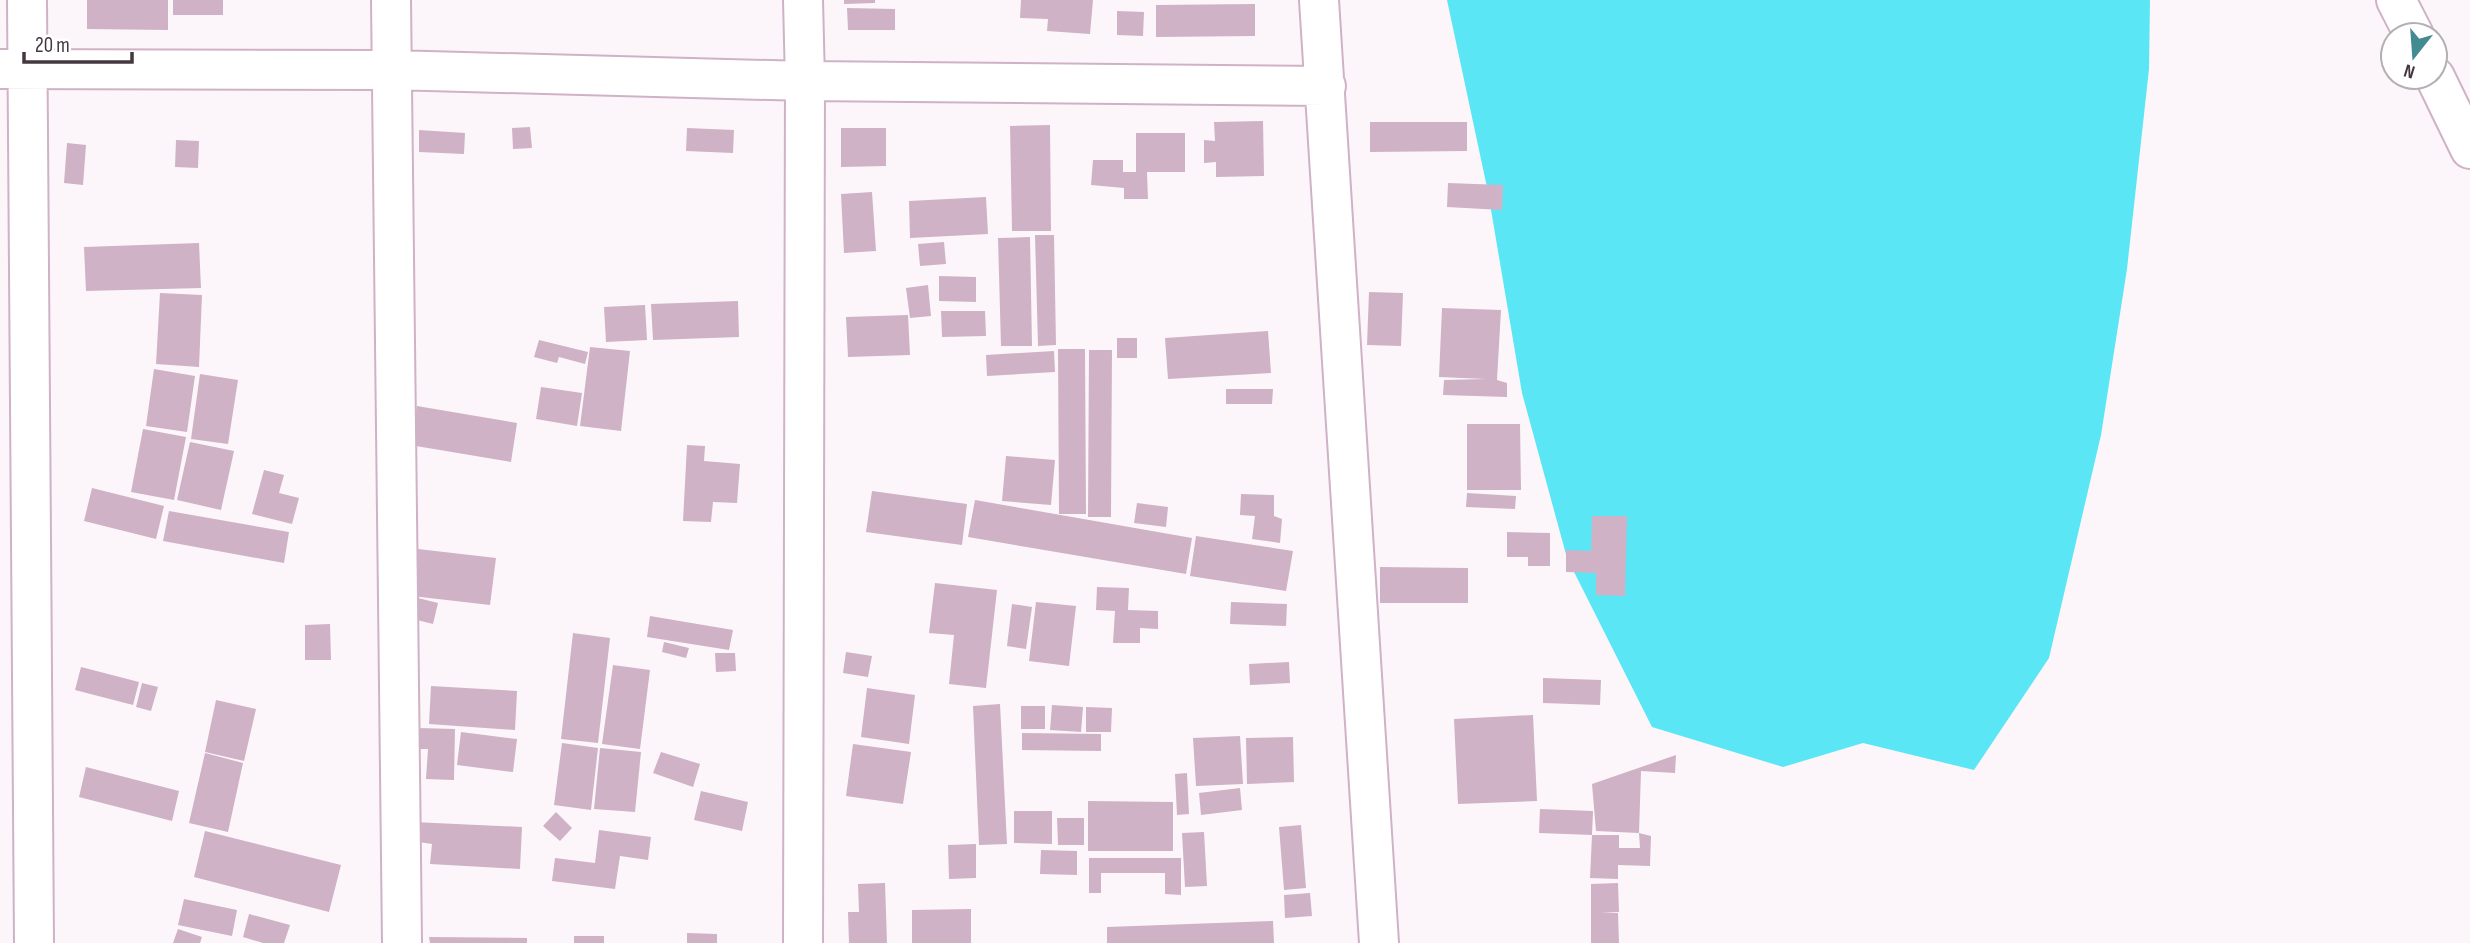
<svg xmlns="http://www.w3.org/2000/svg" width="2470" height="943" font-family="'Sofia Sans Condensed',sans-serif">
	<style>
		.water { fill: #5ae6f5 }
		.building { fill: #cfb2c5 }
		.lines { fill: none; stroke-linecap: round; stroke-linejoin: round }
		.minor-casing { stroke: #cfb2c5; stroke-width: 42 }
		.trunk-casing { stroke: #cfb2c5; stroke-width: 42 }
		.minor { stroke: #fff; stroke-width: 38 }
		.trunk { stroke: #fff; stroke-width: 38 }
	</style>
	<rect width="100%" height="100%" fill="#fcf6fa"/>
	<path class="water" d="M 1447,0 L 2150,0 L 2149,69 L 2127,269 L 2101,435 L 2049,658 L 1974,770 L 1863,743 L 1783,767 L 1652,727 L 1567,558 L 1522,393 L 1488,192 Z"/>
	<path class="building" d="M 87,0 L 168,0 L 168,30 L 87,29 Z
		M 173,0 L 223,0 L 223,15 L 173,15 Z
		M 844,0 L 875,0 L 875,3 L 844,4 Z
		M 1021,0 L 1093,0 L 1090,34 L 1047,31 L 1048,19 L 1020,18 Z
		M 1255,4 L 1255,36 L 1156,37 L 1156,5 Z
		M 847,8 L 895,9 L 895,30 L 848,30 Z
		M 1117,11 L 1144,12 L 1143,36 L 1117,35 Z
		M 1263,121 L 1264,176 L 1216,177 L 1216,162 L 1204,163 L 1204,140 L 1215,141 L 1214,122 Z
		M 1370,122 L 1467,122 L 1467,151 L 1370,152 Z
		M 1050,125 L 1051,231 L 1012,231 L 1010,126 Z
		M 530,127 L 532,148 L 513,149 L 512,128 Z
		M 687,128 L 734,130 L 733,153 L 686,151 Z
		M 841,128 L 886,128 L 886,166 L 841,167 Z
		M 419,130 L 465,133 L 464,154 L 419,152 Z
		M 1136,133 L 1185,133 L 1185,172 L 1147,172 L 1148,199 L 1124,199 L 1124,188 L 1091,185 L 1093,160 L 1123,160 L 1123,172 L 1136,172 Z
		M 176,140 L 199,141 L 198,168 L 175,167 Z
		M 67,143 L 86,145 L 83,185 L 64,183 Z
		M 1448,183 L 1503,185 L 1502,210 L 1447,207 Z
		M 872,192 L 876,251 L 844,253 L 841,194 Z
		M 986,197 L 988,234 L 910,238 L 909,201 Z
		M 1035,235 L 1054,235 L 1056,345 L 1038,346 Z
		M 1030,237 L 1032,346 L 1001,346 L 998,238 Z
		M 944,242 L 946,264 L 920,266 L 918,244 Z
		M 199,243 L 201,288 L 86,291 L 84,247 Z
		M 939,276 L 976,277 L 976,302 L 939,301 Z
		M 928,285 L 931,316 L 910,318 L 906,288 Z
		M 1369,292 L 1403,293 L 1401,346 L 1367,345 Z
		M 160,293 L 202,295 L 199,367 L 156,364 Z
		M 738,301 L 739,337 L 653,340 L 651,304 Z
		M 645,305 L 647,340 L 606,342 L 604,307 Z
		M 1442,308 L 1501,310 L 1497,380 L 1507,383 L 1507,397 L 1443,395 L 1444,380 L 1486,379 L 1439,377 Z
		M 941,311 L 985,311 L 986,336 L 942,337 Z
		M 908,315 L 910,355 L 848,357 L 846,317 Z
		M 1268,331 L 1271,373 L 1168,379 L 1165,338 Z
		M 1117,338 L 1137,338 L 1137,358 L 1117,358 Z
		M 539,340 L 588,352 L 585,364 L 559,357 L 557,363 L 534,357 Z
		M 590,347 L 630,351 L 621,431 L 580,426 Z
		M 1058,349 L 1085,349 L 1086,514 L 1059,514 Z
		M 1089,350 L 1112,350 L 1111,517 L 1088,517 Z
		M 1054,351 L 1055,372 L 987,376 L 986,355 Z
		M 154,369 L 195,376 L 187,432 L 146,426 Z
		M 200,374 L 238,380 L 228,444 L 191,439 Z
		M 541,387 L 582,393 L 577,426 L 536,419 Z
		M 1226,389 L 1273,389 L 1272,404 L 1226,404 Z
		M 417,406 L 517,423 L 511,462 L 410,445 Z
		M 1467,424 L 1520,424 L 1521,490 L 1467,490 Z
		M 143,429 L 186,437 L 174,500 L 131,492 Z
		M 190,442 L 234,451 L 221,510 L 177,500 Z
		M 687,445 L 705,446 L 704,461 L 740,464 L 737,503 L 713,502 L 711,522 L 683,521 Z
		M 1006,456 L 1055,460 L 1051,505 L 1002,501 Z
		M 264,470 L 284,475 L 279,493 L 299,498 L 292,524 L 252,514 Z
		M 92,488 L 164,506 L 156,539 L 84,521 Z
		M 872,491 L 967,504 L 962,545 L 866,532 Z
		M 1467,493 L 1516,496 L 1515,509 L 1466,507 Z
		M 1241,494 L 1274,495 L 1274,516 L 1282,519 L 1280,543 L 1252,539 L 1255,516 L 1240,515 Z
		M 975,500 L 1192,538 L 1186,574 L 968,537 Z
		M 1137,503 L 1168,507 L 1166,527 L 1134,523 Z
		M 169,511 L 289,532 L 284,563 L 163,541 Z
		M 1592,516 L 1627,516 L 1625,596 L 1596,595 L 1596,573 L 1566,572 L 1566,550 L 1591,551 Z
		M 1507,532 L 1550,533 L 1550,566 L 1528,566 L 1528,557 L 1507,557 Z
		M 1196,536 L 1293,551 L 1286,591 L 1190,576 Z
		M 418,549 L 496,558 L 490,605 L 412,596 Z
		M 1380,567 L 1468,568 L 1468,603 L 1380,603 Z
		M 935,583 L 997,590 L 986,688 L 949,684 L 954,635 L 929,633 Z
		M 1097,587 L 1129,588 L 1128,610 L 1158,611 L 1158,629 L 1140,628 L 1140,643 L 1113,643 L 1115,611 L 1096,610 Z
		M 414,597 L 438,603 L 433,624 L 409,618 Z
		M 1036,602 L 1076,606 L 1069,666 L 1029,661 Z
		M 1231,602 L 1287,604 L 1286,626 L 1230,624 Z
		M 1012,604 L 1032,607 L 1026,649 L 1007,646 Z
		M 650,616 L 733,630 L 729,650 L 647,637 Z
		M 330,624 L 331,660 L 305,660 L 305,625 Z
		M 573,633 L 610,638 L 598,743 L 561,739 Z
		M 664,642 L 689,648 L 686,658 L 662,652 Z
		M 846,652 L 872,656 L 868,677 L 843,673 Z
		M 715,653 L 735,653 L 736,671 L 716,672 Z
		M 1289,662 L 1290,683 L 1250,685 L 1249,664 Z
		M 613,665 L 650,670 L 640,749 L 602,744 Z
		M 81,667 L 139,682 L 133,705 L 75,690 Z
		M 1543,678 L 1601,680 L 1600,705 L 1543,703 Z
		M 142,683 L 158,687 L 151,711 L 136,707 Z
		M 431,686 L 517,691 L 515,730 L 429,724 Z
		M 867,688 L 915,695 L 909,744 L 861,737 Z
		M 216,700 L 256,709 L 244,761 L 205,752 Z
		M 1000,704 L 1007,844 L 979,845 L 973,706 Z
		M 1052,705 L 1083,707 L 1081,732 L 1050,730 Z
		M 1021,706 L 1045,706 L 1045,729 L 1021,729 Z
		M 1086,707 L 1112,708 L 1111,732 L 1086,732 Z
		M 1533,715 L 1537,801 L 1458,804 L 1454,719 Z
		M 418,728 L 455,729 L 454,780 L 426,779 L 428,749 L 417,749 Z
		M 461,732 L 517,739 L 513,772 L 457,765 Z
		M 1022,733 L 1101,734 L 1101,751 L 1022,750 Z
		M 1240,736 L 1243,784 L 1196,786 L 1193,738 Z
		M 1293,737 L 1294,782 L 1247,784 L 1246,738 Z
		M 562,743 L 598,748 L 591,810 L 554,805 Z
		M 853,744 L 911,752 L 903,804 L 846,796 Z
		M 600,748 L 641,752 L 635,812 L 594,809 Z
		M 661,752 L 700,764 L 693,787 L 653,773 Z
		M 205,753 L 243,763 L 228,832 L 189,823 Z
		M 1676,755 L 1675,773 L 1641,771 L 1639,833 L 1596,831 L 1592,784 Z
		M 86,767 L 179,791 L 172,821 L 79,797 Z
		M 1187,773 L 1189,814 L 1177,815 L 1175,774 Z
		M 1240,788 L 1242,810 L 1201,815 L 1199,793 Z
		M 701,791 L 748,802 L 742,831 L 694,820 Z
		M 1088,801 L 1173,802 L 1173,851 L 1088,851 Z
		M 1540,809 L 1593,811 L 1592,835 L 1539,833 Z
		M 1014,811 L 1052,811 L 1052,844 L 1014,843 Z
		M 556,812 L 572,828 L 560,841 L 543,826 Z
		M 1057,818 L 1084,818 L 1084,845 L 1058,845 Z
		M 413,822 L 522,827 L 520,869 L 430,864 L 432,844 L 412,841 Z
		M 1301,825 L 1306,888 L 1284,890 L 1279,827 Z
		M 599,830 L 651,837 L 648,860 L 620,856 L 615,889 L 552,881 L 555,858 L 595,863 Z
		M 205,831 L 341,865 L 329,912 L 194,877 Z
		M 1204,832 L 1207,886 L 1185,887 L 1182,833 Z
		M 1639,833 L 1651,836 L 1650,866 L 1618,865 L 1618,879 L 1590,878 L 1592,835 L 1619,835 L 1619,848 L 1640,848 Z
		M 976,844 L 976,878 L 949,879 L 948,845 Z
		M 1041,850 L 1077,851 L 1077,875 L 1040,874 Z
		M 1089,858 L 1181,858 L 1181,895 L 1165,894 L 1165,873 L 1101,873 L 1101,893 L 1089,893 Z
		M 885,883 L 887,943 L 849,943 L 848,912 L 859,912 L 858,884 Z
		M 1618,883 L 1619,912 L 1601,912 L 1618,913 L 1619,943 L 1591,943 L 1591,884 Z
		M 1310,893 L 1312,916 L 1285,918 L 1284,895 Z
		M 184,899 L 237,910 L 232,936 L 178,925 Z
		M 971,909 L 971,943 L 912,943 L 912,910 Z
		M 249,914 L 290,925 L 284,943 L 263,943 L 243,937 Z
		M 1273,921 L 1274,943 L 1107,943 L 1107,927 Z
		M 178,929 L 202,937 L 200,943 L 173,943 Z
		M 687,933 L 717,934 L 717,943 L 687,943 Z
		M 574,936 L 604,936 L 604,943 L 574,943 Z
		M 429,937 L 527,938 L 527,943 L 430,943 Z"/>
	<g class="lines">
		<g class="minor-casing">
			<path id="minor" d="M 27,0 L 34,943
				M 391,0 L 402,943
				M 1319,0 L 1379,943
				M 0,69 L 391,70 L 805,81 L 1326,86
				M 803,943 L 805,81 L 803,0"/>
		</g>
		<g class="trunk-casing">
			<path id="trunk" d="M 2396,0 L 2414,35
				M 2435,77 L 2470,149"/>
		</g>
		<use href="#minor" class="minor"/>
		<use href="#trunk" class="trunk"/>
	</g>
	<g transform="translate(2414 56) rotate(197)"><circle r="33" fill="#ffffff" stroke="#b4afb3" stroke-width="2"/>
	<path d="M0-5L12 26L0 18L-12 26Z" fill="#438a92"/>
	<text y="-10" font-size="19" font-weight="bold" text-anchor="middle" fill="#443840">N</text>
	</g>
	<path d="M24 52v10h108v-10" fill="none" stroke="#443840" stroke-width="3.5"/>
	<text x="35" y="52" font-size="21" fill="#443840" stroke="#ffffff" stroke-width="5" paint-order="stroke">20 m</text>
</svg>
